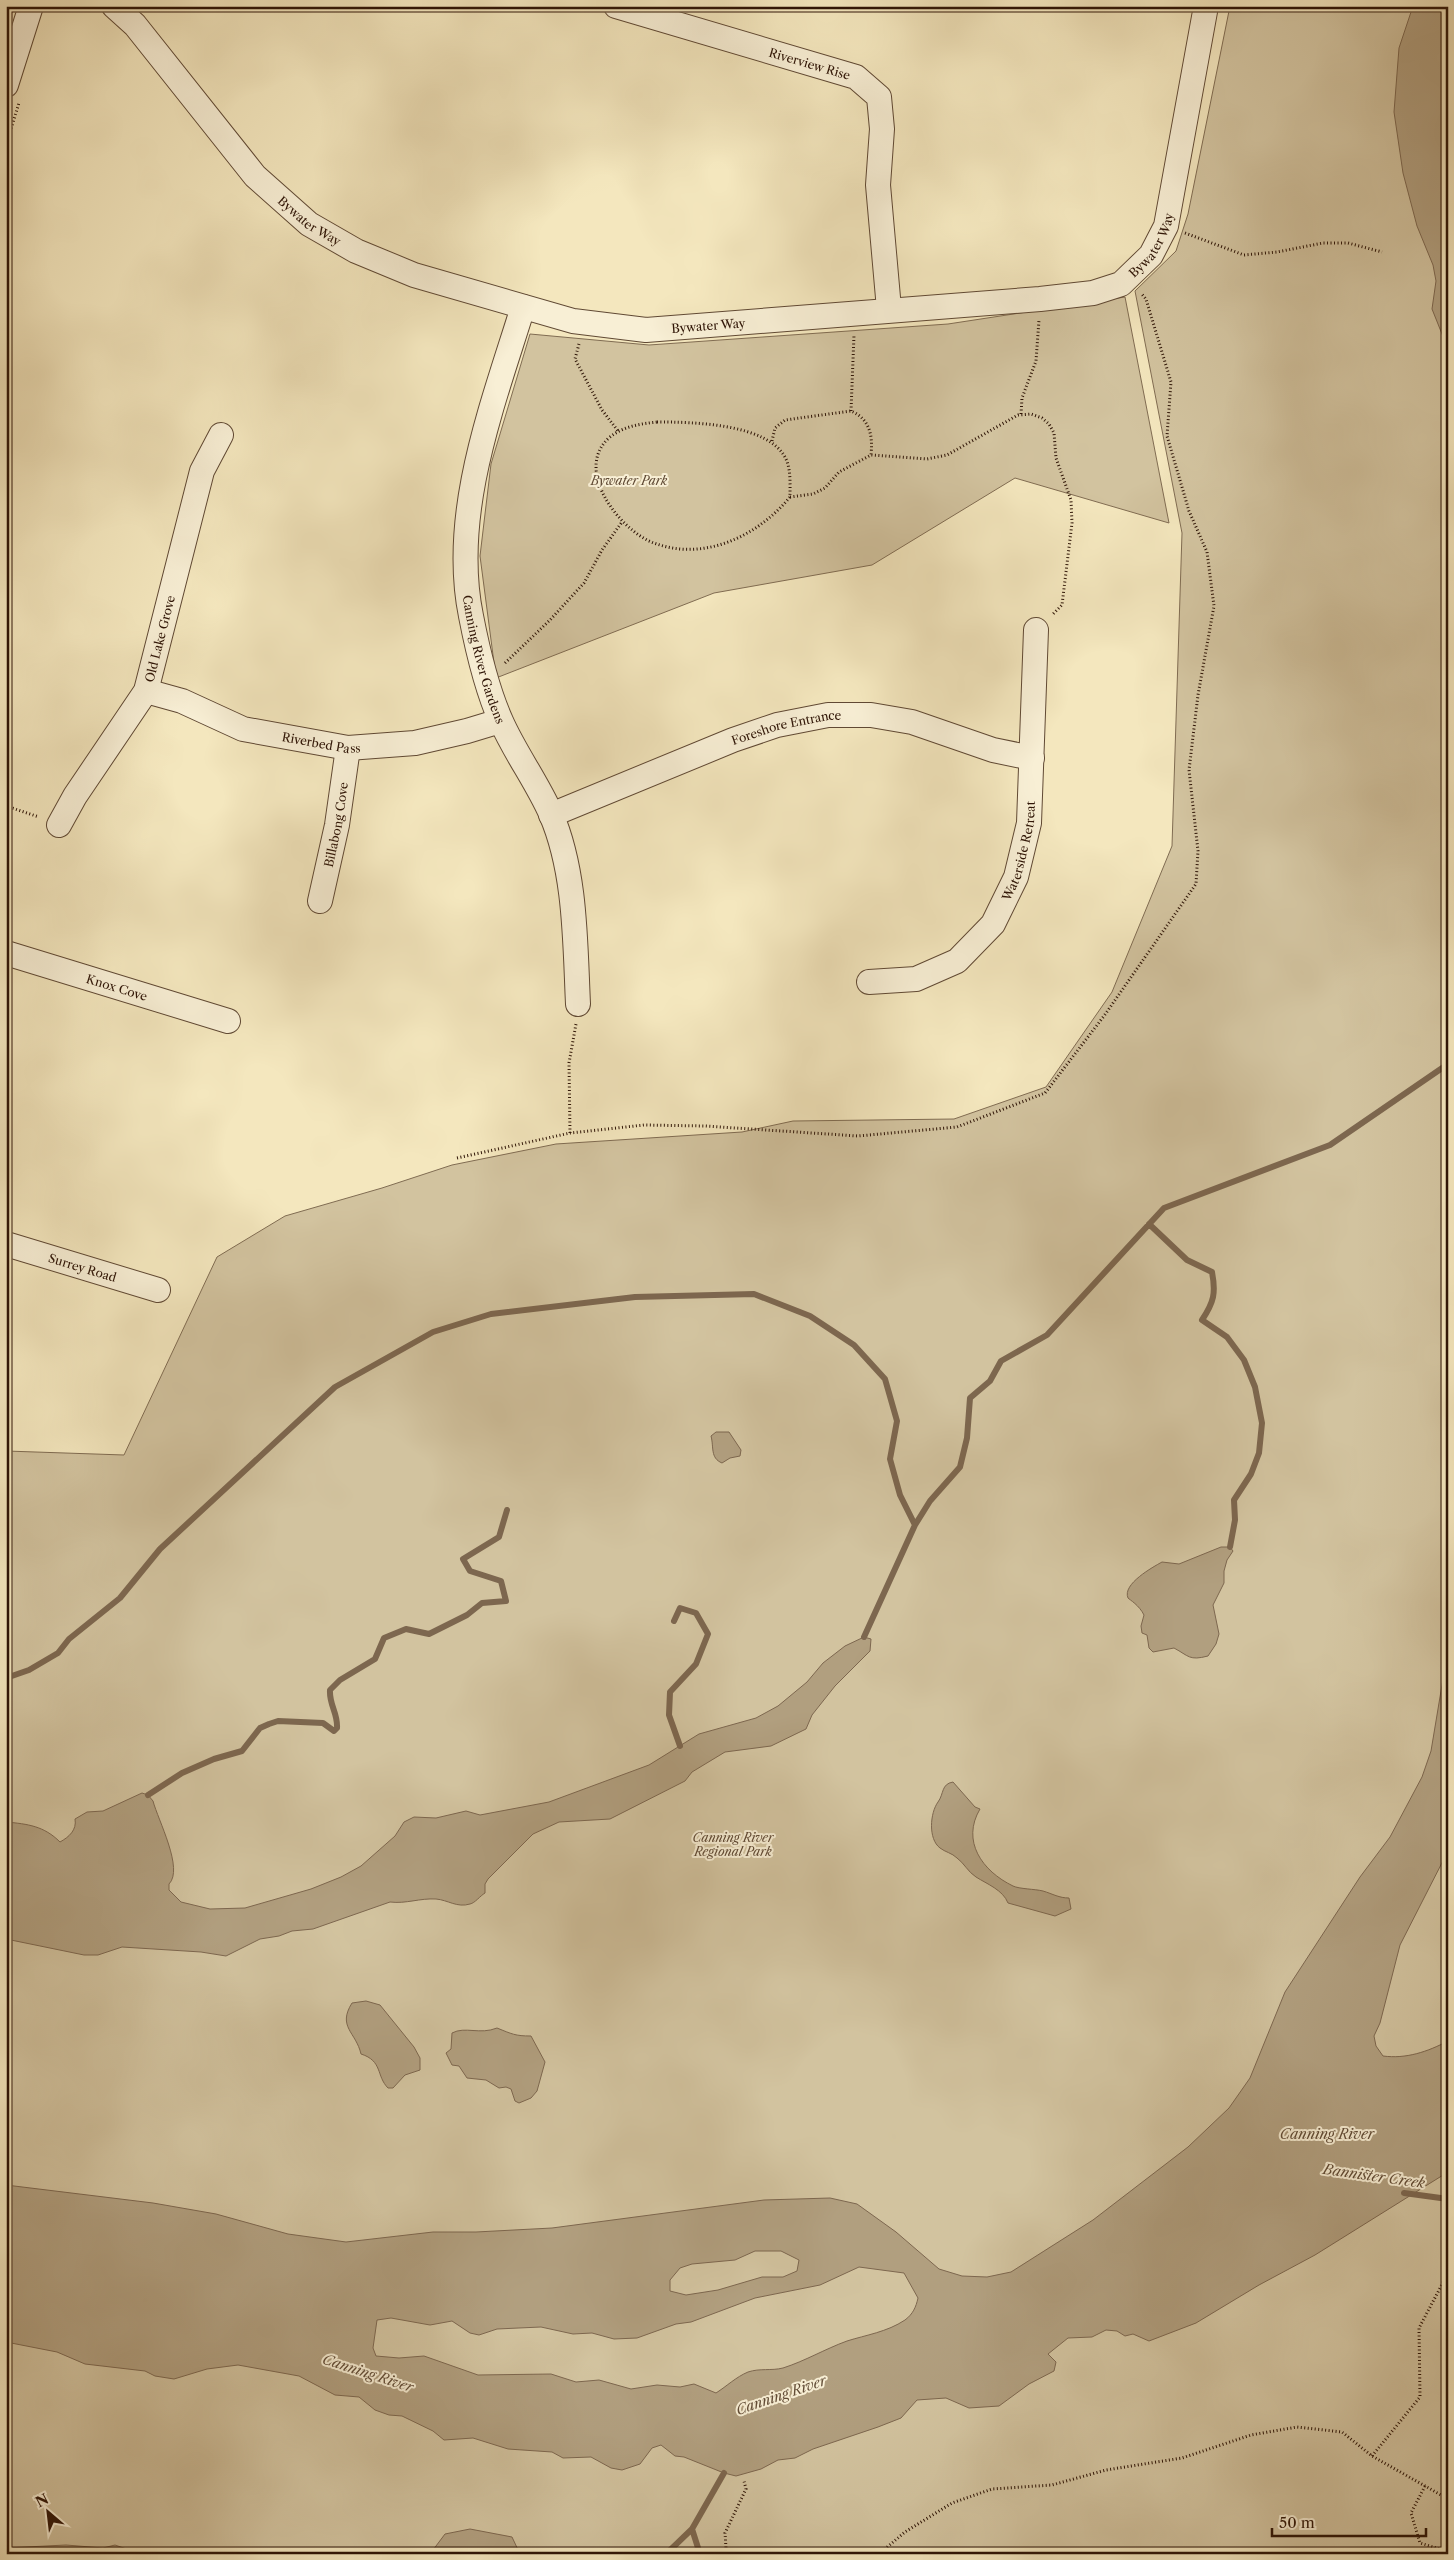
<svg xmlns="http://www.w3.org/2000/svg" width="1454" height="2560" font-family="'Libre Caslon Text',serif">
	<style>
		.green { fill: #d2c39f; stroke: #806c52 }
		.water { fill: #b19f7f; stroke: #7d674f; fill-rule: evenodd }
		.lines { fill: none; stroke-linecap: round; stroke-linejoin: round }
		.stream { stroke: #7d674f; stroke-width: 6 }
		.minor-casing { stroke: #604934; stroke-width: 26 }
		.path { stroke: #2e1406; stroke-width: 3; stroke-dasharray: 1 2.5; stroke-linecap: butt }
		.minor { stroke: #f8efd5; stroke-width: 24 }
		.labels { text-anchor: middle; dominant-baseline: central; stroke-width: 4; stroke-linejoin: round; paint-order: stroke }
		.street-label { font-size: 12px; fill: #2e1406; stroke: #f8efd5 }
		.park-label { font-size: 12px; font-style: italic; fill: #5f4934; stroke: #f8efd5 }
		.water-label { font-size: 14px; font-style: italic; fill: #624c36; stroke: #f8efd5 }
	</style>
	<rect width="100%" height="100%" fill="#f4e7be"/>
	<filter id="stains"><feTurbulence type="fractalNoise" baseFrequency=".004" numOctaves="4"/><feColorMatrix values="0 0 0 0 .2 0 0 0 0 .09 0 0 0 0 .02 0 0 0 .5 -.17"/></filter>
	<radialGradient id="worn" r=".72"><stop offset=".6" stop-color="#630" stop-opacity="0"/><stop offset="1" stop-color="#630" stop-opacity=".3"/></radialGradient>
	<path class="green" d="M 1230,6 L 1448,6 L 1448,2554 L 6,2554 L 6,1451 L 124,1455 L 217,1257 L 285,1216 L 382,1188 L 452,1165 L 556,1144 L 742,1132 L 793,1121 L 954,1119 L 1046,1087 L 1112,992 L 1172,846 L 1182,533 L 1135,291 L 1176,251 L 1188,214 Z
		M 1125,297 L 1169,523 L 1015,478 L 872,565 L 714,593 L 496,678 L 480,556 L 491,464 L 530,334 L 649,345 L 948,324 Z"/>
	<path class="water" d="M 1413,6 L 1448,6 L 1448,349 L 1432,309 L 1436,281 L 1433,265 L 1417,226 L 1403,173 L 1394,112 L 1399,48 Z
		M 716,1432 L 729,1432 L 741,1450 L 740,1456 L 730,1458 L 722,1463 C 710,1458 714,1447 711,1436 Z
		M 1221,1547 L 1230,1547 L 1233,1551 L 1227,1560 L 1224,1571 L 1224,1583 L 1213,1605 L 1219,1634 L 1216,1644 L 1208,1656 C 1189,1661 1189,1656 1174,1648 L 1153,1652 L 1149,1648 L 1147,1635 L 1142,1633 L 1141,1626 L 1144,1615 C 1139,1605 1130,1600 1128,1598 C 1122,1584 1153,1567 1162,1562 L 1179,1564 Z
		M 864,1637 L 871,1639 L 870,1651 L 835,1686 L 812,1715 L 806,1729 L 771,1746 L 725,1752 L 692,1772 L 685,1781 L 610,1819 L 559,1822 L 533,1834 L 488,1879 L 485,1884 L 485,1893 C 480,1896 475,1903 470,1904 C 457,1908 448,1900 436,1899 C 420,1898 406,1904 390,1902 L 313,1929 L 292,1931 L 279,1936 L 260,1939 L 226,1956 L 201,1952 L 122,1947 L 98,1955 L 84,1955 L 6,1939 L 6,1822 C 28,1824 44,1826 60,1842 C 69,1837 77,1830 75,1819 L 87,1812 L 103,1811 L 142,1793 L 148,1795 L 153,1801 C 158,1820 184,1869 169,1884 L 169,1890 L 181,1902 L 210,1909 L 245,1908 L 311,1889 L 341,1877 L 361,1866 L 395,1836 L 404,1822 L 414,1817 L 436,1818 L 466,1811 L 480,1815 L 549,1802 L 649,1765 L 699,1734 L 756,1718 L 778,1706 L 807,1682 L 823,1663 L 845,1646 Z
		M 1448,1675 L 1448,1851 L 1400,1945 L 1380,2023 L 1374,2036 L 1376,2046 L 1383,2056 C 1406,2059 1427,2052 1448,2041 L 1448,2172 L 1315,2255 L 1259,2285 L 1196,2323 L 1149,2341 L 1133,2334 L 1125,2336 L 1117,2331 L 1106,2330 L 1092,2337 L 1068,2338 L 1048,2354 L 1056,2362 L 1054,2371 L 1029,2384 L 999,2406 L 969,2408 L 946,2398 L 917,2400 L 901,2418 L 878,2427 L 813,2449 L 795,2458 L 778,2460 L 761,2469 L 736,2476 L 724,2473 L 684,2457 L 675,2456 L 661,2445 L 652,2448 L 640,2464 L 622,2470 L 611,2468 L 591,2457 L 563,2458 L 552,2452 L 508,2449 L 473,2438 L 444,2440 L 433,2431 L 402,2416 L 389,2415 L 375,2410 L 359,2397 L 335,2395 L 299,2376 L 238,2365 L 207,2369 L 174,2379 L 155,2376 L 145,2371 L 85,2364 L 57,2352 L 6,2342 L 6,2185 L 153,2203 L 216,2214 L 288,2234 L 346,2242 L 433,2232 L 476,2232 L 552,2228 L 764,2200 L 830,2198 L 857,2204 L 896,2232 L 939,2269 L 962,2276 L 987,2277 L 1011,2272 L 1093,2220 L 1188,2147 L 1229,2108 L 1250,2078 L 1285,1992 L 1360,1877 L 1390,1837 L 1422,1777 L 1431,1751 L 1443,1679 ZM 755,2251 L 781,2251 L 799,2260 L 797,2271 L 783,2277 L 762,2277 L 718,2290 L 686,2295 L 670,2291 L 670,2280 L 680,2268 L 692,2264 L 735,2260 ZM 859,2267 L 904,2273 L 918,2298 C 916,2307 913,2314 905,2320 C 887,2332 866,2335 847,2341 C 825,2349 805,2361 783,2368 C 771,2371 760,2368 748,2372 C 736,2377 727,2386 716,2393 L 694,2384 L 680,2387 L 657,2385 L 631,2389 L 599,2380 L 576,2382 L 551,2374 L 478,2375 L 424,2356 L 399,2358 L 376,2356 L 373,2348 L 377,2320 L 391,2318 L 430,2325 L 452,2321 L 470,2333 L 479,2335 L 497,2329 L 541,2327 L 573,2334 L 592,2333 L 614,2339 L 637,2338 L 676,2324 L 691,2322 L 755,2298 L 820,2285 Z
		M 953,1782 L 975,1807 L 980,1809 C 961,1841 982,1871 1013,1886 C 1019,1889 1035,1889 1043,1891 C 1053,1894 1059,1898 1069,1898 L 1071,1909 L 1055,1916 L 1008,1903 C 1003,1890 987,1884 976,1877 C 968,1872 964,1863 957,1858 C 952,1853 945,1852 940,1848 C 928,1839 930,1813 938,1802 C 944,1794 941,1784 953,1782 Z
		M 366,2001 L 380,2005 L 414,2047 L 420,2058 L 420,2070 L 405,2075 L 393,2088 L 388,2088 C 376,2076 383,2061 361,2054 C 356,2032 337,2027 352,2003 Z
		M 497,2028 C 512,2034 515,2036 531,2036 L 545,2062 L 537,2091 L 531,2098 L 519,2103 L 515,2101 L 511,2089 L 506,2087 L 499,2088 L 486,2080 L 467,2078 L 459,2066 L 452,2065 L 446,2053 L 451,2049 L 452,2033 C 465,2026 480,2035 497,2028 Z
		M 470,2529 L 512,2537 L 520,2554 L 430,2554 L 445,2534 Z
		M 66,2545 L 103,2548 L 115,2545 L 141,2554 L 6,2554 L 6,2548 Z"/>
	<g class="lines">
		<path class="stream" d="M 1149,1224 L 1187,1260 L 1212,1272 C 1216,1293 1214,1302 1202,1320 L 1227,1337 L 1244,1360 L 1255,1387 L 1262,1423 L 1259,1453 L 1251,1474 L 1234,1500 L 1235,1520 L 1230,1547
			M 674,1621 L 680,1608 L 696,1613 L 708,1634 L 696,1664 L 670,1692 L 669,1715 L 680,1746
			M 864,1637 L 915,1525 L 930,1501 L 960,1467 L 967,1438 L 970,1398 L 990,1381 L 1001,1361 L 1047,1335 L 1164,1208 L 1330,1145 L 1448,1064
			M 6,1678 L 29,1670 L 58,1653 L 69,1639 L 120,1598 L 160,1549 L 335,1387 L 433,1332 L 491,1314 L 635,1297 L 754,1294 L 810,1316 L 854,1345 L 885,1379 L 897,1421 L 890,1459 L 900,1495 L 915,1525
			M 148,1795 L 182,1773 L 214,1759 L 242,1751 L 260,1728 L 269,1724 L 278,1721 L 323,1723 L 334,1731 L 337,1728 C 338,1713 329,1705 330,1690 L 340,1680 L 375,1659 L 384,1638 L 406,1629 L 429,1634 L 467,1615 L 482,1603 L 506,1601 L 501,1581 L 470,1571 L 463,1559 L 499,1537 L 507,1510
			M 1404,2193 L 1448,2199
			M 666,2554 L 692,2529
			M 700,2554 L 692,2529 L 724,2473"/>
		<g class="minor-casing">
			<g id="minor">
				<path id="s1" d="M 114,6 L 135,25 L 255,176 L 309,224 L 356,251 L 414,275 L 573,321 L 646,330 L 1040,299 L 1093,293 L 1121,284 L 1151,255 L 1166,226 L 1206,6"/>
				<path id="s2" d="M 616,6 L 856,77 L 879,97 L 882,129 L 878,185 L 889,309"/>
				<path d="M 6,85 L 31,6"/>
				<path id="s3" d="M 523,307 C 493,404 450,513 471,616 C 477,647 488,692 501,721 C 515,753 537,782 551,814 C 576,872 575,942 578,1004"/>
				<path id="s4" d="M 146,691 L 182,701 L 243,729 L 348,748 L 415,743 L 467,731 L 500,721"/>
				<path id="s5" d="M 551,815 L 733,740 L 777,725 L 828,715 L 871,715 L 912,722 L 993,750 L 1032,758"/>
				<path id="s6" d="M 59,825 L 75,796 L 146,691 L 202,471 L 221,435"/>
				<path id="s7" d="M 320,901 L 337,825 L 348,748"/>
				<path id="s8" d="M 6,953 L 228,1021"/>
				<path id="s9" d="M 869,982 L 916,979 L 957,961 L 993,924 L 1016,877 L 1029,823 L 1036,630"/>
				<path id="s10" d="M 6,1244 L 158,1290"/>
			</g>
		</g>
		<path class="path" d="M 85,6 L 93,9
			M 6,145 L 19,103
			M 1185,233 L 1244,255 L 1277,252 L 1323,243 L 1348,243 L 1382,252
			M 579,344 L 575,359 L 602,410 L 618,431
			M 851,411 L 854,335
			M 1021,414 L 1022,398 L 1036,361 L 1039,320
			M 657,422 C 691,422 769,423 786,459 C 791,470 790,485 790,497 C 758,536 704,562 654,543 C 620,531 572,469 610,437 C 624,426 640,424 657,422 Z
			M 772,441 L 775,428 L 785,420 L 851,411 C 870,419 873,436 871,455
			M 790,497 L 813,494 L 825,488 L 839,472 L 871,455 L 927,459 L 947,455 L 1018,415 L 1031,414 L 1042,418 L 1049,424 L 1054,433 L 1056,458 L 1071,500 L 1072,523 L 1062,605 L 1052,615
			M 505,663 L 550,620 L 584,583 L 602,550 L 622,522
			M 6,806 L 39,817
			M 570,1133 L 569,1063 L 576,1024
			M 457,1158 L 570,1133 L 644,1125 L 705,1126 L 858,1136 L 957,1127 L 1045,1093 L 1104,1016 L 1196,884 L 1198,851 L 1189,770 L 1198,695 L 1214,606 L 1207,552 L 1189,511 L 1167,436 L 1171,382 L 1146,299 L 1141,293
			M 1447,2247 L 1448,2251
			M 1372,2456 L 1420,2397 L 1419,2328 L 1448,2273
			M 1425,2486 L 1411,2513 L 1420,2543 L 1440,2549 L 1443,2554
			M 734,2554 L 726,2548 L 725,2533 L 746,2489 L 744,2481
			M 879,2554 L 905,2532 L 952,2503 L 992,2489 L 1052,2485 L 1106,2470 L 1182,2458 L 1251,2435 L 1297,2427 L 1342,2432 L 1372,2456 L 1448,2499"/>
		<use href="#minor" class="minor"/>
	</g>
	<g class="labels">
		<g class="street-label">
			<text stroke="none"><textPath href="#s2" startOffset="202">Riverview Rise</textPath></text>
			<text stroke="none"><textPath href="#s1" startOffset="292">Bywater Way</textPath></text>
			<text stroke="none"><textPath href="#s1" startOffset="1178">Bywater Way</textPath></text>
			<text stroke="none"><textPath href="#s1" startOffset="712">Bywater Way</textPath></text>
			<text stroke="none"><textPath href="#s6" startOffset="214">Old Lake Grove</textPath></text>
			<text stroke="none"><textPath href="#s3" startOffset="362">Canning River Gardens</textPath></text>
			<text stroke="none"><textPath href="#s5" startOffset="252">Foreshore Entrance</textPath></text>
			<text stroke="none"><textPath href="#s4" startOffset="184">Riverbed Pass</textPath></text>
			<text stroke="none"><textPath href="#s7" startOffset="78">Billabong Cove</textPath></text>
			<text stroke="none"><textPath href="#s9" startOffset="222">Waterside Retreat</textPath></text>
			<text stroke="none"><textPath href="#s8" startOffset="116">Knox Cove</textPath></text>
			<text stroke="none"><textPath href="#s10" startOffset="80">Surrey Road</textPath></text>
		</g>
		<g class="park-label">
			<text x="629" y="480">Bywater Park</text>
			<text x="733" y="1837">Canning River<tspan x="733" dy="14">Regional Park</tspan></text>
		</g>
		<g class="water-label">
			<text x="1327" y="2134">Canning River</text>
			<text transform="translate(1374 2176) rotate(8)">Bannister Creek</text>
			<text transform="translate(368 2373) rotate(18)">Canning River</text>
			<text transform="translate(781 2395) rotate(-19)">Canning River</text>
		</g>
	</g>
	<rect width="1454" height="2560" fill="none" stroke="#f4e7be" stroke-width="25"/>
	<rect x="8" y="8" width="1439" height="2545" fill="none" stroke="#2e1406" stroke-width="2.5"/>
	<rect x="12" y="12" width="1429" height="2535" fill="none" stroke="#2e1406"/>
	<g transform="translate(48 2512) rotate(332)" stroke="#f8efd5" stroke-width="4" paint-order="stroke">
	<path d="M0-4L9 19L0 12L-9 19Z" fill="#2e1406"/>
	<text y="-8" font-size="14" font-weight="bold" text-anchor="middle" fill="#2e1406">N</text>
	</g>
	<path d="M1272 2528v8h154v-8" fill="none" stroke="#2e1406" stroke-width="2.5"/>
	<text x="1279" y="2528" font-size="15" fill="#2e1406" stroke="#f8efd5" stroke-width="4" paint-order="stroke">50 m</text>
	<rect width="100%" height="100%" filter="url(#stains)"/>
	<rect width="100%" height="100%" fill="url(#worn)"/>
</svg>
